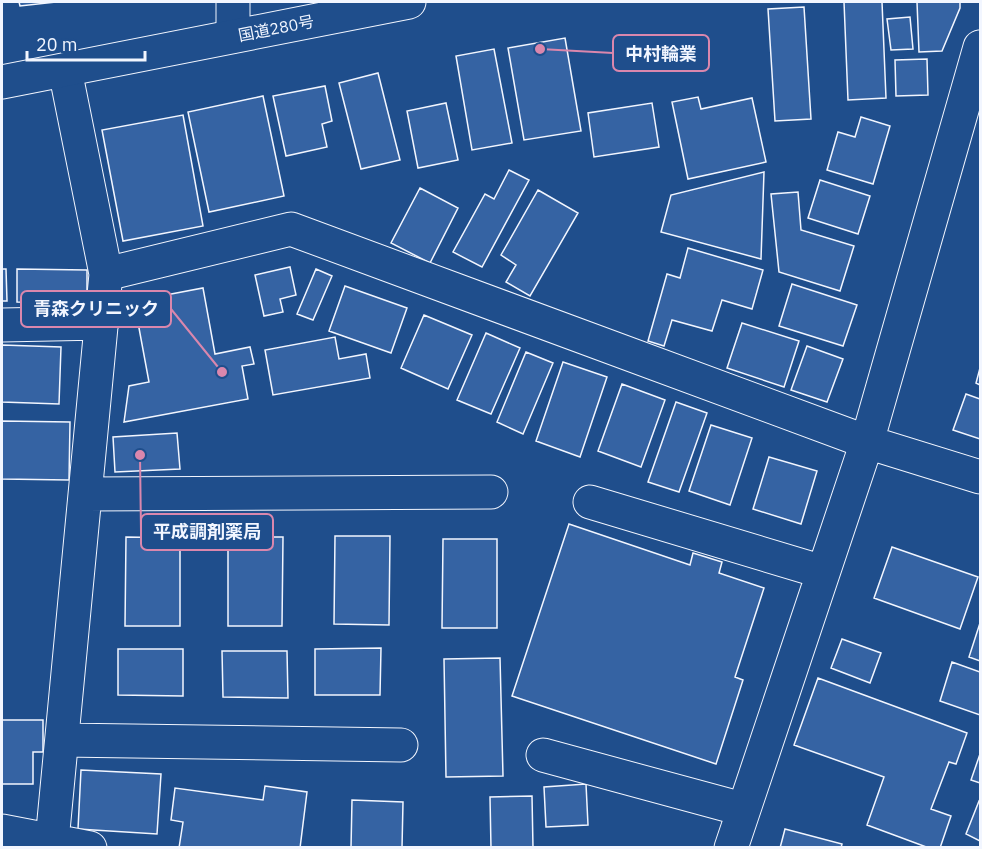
<svg xmlns="http://www.w3.org/2000/svg" width="982" height="849" font-family="'IBM Plex Sans','Noto Sans JP',sans-serif">
	<style>
		.building { fill: #3563a3; stroke: #f2f6ff; stroke-width: 1.5 }
		.lines { fill: none; stroke-linecap: round; stroke-linejoin: round }
		.minor-casing { stroke: #f2f6ff; stroke-width: 35 }
		.highway-casing { stroke: #f2f6ff; stroke-width: 35 }
		.minor { stroke: #1f4e8c; stroke-width: 33 }
		.highway { stroke: #1f4e8c; stroke-width: 33 }
		.labels { text-anchor: middle; dominant-baseline: central; stroke-width: 4.5; stroke-linejoin: round; paint-order: stroke }
		.street-label { font-size: 16px; fill: #f2f6ff; stroke: #1f4e8c }
		.leader { fill: none; stroke: #da87ad; stroke-width: 2 }
		.callout-dot { fill: #da87ad; stroke: #1f4e8c; stroke-width: 2 }
		.callout { fill: #1f4e8c; stroke: #da87ad; stroke-width: 2 }
		.callout-label { font-size: 18px; text-anchor: middle; font-weight: bold; fill: #f2f6ff }
	</style>
	<rect width="100%" height="100%" fill="#1f4e8c"/>
	<path class="building" d="M 19,2 L 56,2 L 20,6 Z
		M 844,2 L 882,2 L 886,98 L 848,100 Z
		M 917,2 L 960,2 L 960,8 L 942,51 L 919,52 Z
		M 804,7 L 811,119 L 775,121 L 768,9 Z
		M 910,17 L 913,49 L 891,50 L 887,19 Z
		M 565,38 L 581,131 L 524,140 L 508,48 Z
		M 494,49 L 512,143 L 472,150 L 456,56 Z
		M 927,59 L 928,95 L 896,96 L 895,60 Z
		M 378,73 L 400,160 L 361,169 L 339,83 Z
		M 325,86 L 332,121 L 322,124 L 327,147 L 286,156 L 273,96 Z
		M 263,96 L 284,196 L 209,212 L 188,112 Z
		M 698,97 L 701,109 L 752,98 L 766,162 L 688,179 L 672,102 Z
		M 446,103 L 458,160 L 418,168 L 407,111 Z
		M 652,103 L 659,147 L 594,157 L 588,113 Z
		M 183,115 L 203,226 L 123,241 L 102,130 Z
		M 861,117 L 890,126 L 873,184 L 827,170 L 838,132 L 855,137 Z
		M 509,170 L 529,180 L 482,267 L 453,252 L 485,194 L 494,199 Z
		M 764,172 L 761,259 L 661,232 L 671,195 Z
		M 820,180 L 870,196 L 858,234 L 808,218 Z
		M 420,188 L 458,208 L 430,263 L 391,243 Z
		M 538,190 L 578,213 L 530,296 L 506,282 L 516,265 L 501,255 Z
		M 798,192 L 801,230 L 854,246 L 840,291 L 779,272 L 771,194 Z
		M 688,248 L 763,270 L 752,309 L 722,300 L 712,331 L 672,320 L 664,346 L 648,341 L 667,274 L 680,278 Z
		M 290,267 L 296,295 L 280,299 L 283,312 L 264,316 L 255,275 Z
		M 2,269 L 6,269 L 7,301 L 2,301 Z
		M 17,269 L 87,270 L 87,303 L 17,302 Z
		M 316,269 L 332,276 L 313,320 L 297,314 Z
		M 792,284 L 857,305 L 843,346 L 779,326 Z
		M 345,286 L 407,308 L 391,353 L 329,331 Z
		M 203,288 L 215,354 L 250,347 L 254,364 L 242,366 L 248,399 L 124,422 L 129,386 L 149,382 L 134,301 Z
		M 424,315 L 472,335 L 448,389 L 401,368 Z
		M 742,323 L 799,341 L 784,387 L 727,368 Z
		M 486,333 L 520,348 L 491,414 L 457,400 Z
		M 335,337 L 339,359 L 366,354 L 370,378 L 273,395 L 265,350 Z
		M 2,345 L 61,347 L 59,404 L 2,402 Z
		M 807,346 L 843,359 L 827,402 L 791,390 Z
		M 526,352 L 553,363 L 523,434 L 497,422 Z
		M 563,362 L 607,377 L 580,457 L 536,441 Z
		M 980,368 L 980,385 L 976,383 Z
		M 622,384 L 665,400 L 641,467 L 598,451 Z
		M 966,394 L 980,399 L 980,439 L 953,430 Z
		M 676,402 L 707,413 L 679,492 L 648,482 Z
		M 2,421 L 70,422 L 69,480 L 2,479 Z
		M 711,425 L 752,438 L 730,505 L 689,491 Z
		M 177,433 L 180,469 L 115,472 L 113,437 Z
		M 769,457 L 817,471 L 801,524 L 753,509 Z
		M 569,524 L 690,565 L 693,553 L 722,562 L 719,573 L 764,588 L 735,677 L 743,680 L 716,764 L 512,696 Z
		M 335,536 L 390,536 L 389,625 L 334,624 Z
		M 126,537 L 180,538 L 180,626 L 125,626 Z
		M 228,537 L 283,537 L 282,626 L 228,626 Z
		M 443,539 L 497,539 L 497,628 L 442,628 Z
		M 892,547 L 978,577 L 960,629 L 874,598 Z
		M 980,623 L 980,661 L 969,657 Z
		M 842,639 L 881,653 L 870,683 L 831,668 Z
		M 381,648 L 380,695 L 315,695 L 315,649 Z
		M 118,649 L 183,649 L 183,696 L 118,695 Z
		M 222,651 L 287,651 L 288,698 L 223,697 Z
		M 500,658 L 503,776 L 446,777 L 444,659 Z
		M 952,662 L 980,672 L 980,715 L 940,701 Z
		M 818,678 L 967,733 L 956,764 L 949,762 L 931,809 L 951,816 L 940,848 L 929,848 L 867,825 L 884,777 L 794,745 Z
		M 2,720 L 43,720 L 43,752 L 33,752 L 33,784 L 2,784 Z
		M 980,754 L 980,783 L 971,780 Z
		M 81,770 L 161,774 L 157,834 L 78,829 Z
		M 586,784 L 588,825 L 546,827 L 544,787 Z
		M 265,786 L 307,792 L 300,848 L 179,848 L 183,822 L 171,820 L 175,788 L 263,800 Z
		M 532,796 L 533,848 L 491,848 L 490,797 Z
		M 352,800 L 403,802 L 402,848 L 351,848 Z
		M 979,801 L 980,802 L 980,841 L 966,834 Z
		M 785,829 L 842,844 L 841,848 L 780,848 Z"/>
	<g class="lines">
		<g class="minor-casing">
			<path id="minor" d="M 233,36 L 233,2
				M 106,274 L 291,229 L 867,442 L 980,477
				M 2,325 L 102,323
				M 85,494 L 491,492
				M 590,502 L 823,572
				M 62,740 L 401,745
				M 543,755 L 742,809
				M 2,831 L 90,848
				M 52,841 L 106,274 L 65,70
				M 731,848 L 867,442 L 980,47"/>
		</g>
		<g class="highway-casing">
			<path id="highway" d="M 2,82 L 409,2"/>
		</g>
		<use href="#minor" class="minor"/>
		<use href="#highway" class="highway"/>
	</g>
	<g class="labels">
		<g class="street-label">
			<text transform="translate(276 28) rotate(-11)">国道280号</text>
		</g>
	</g>
	<path class="leader" d="M540 49L613 53M222 372L171 309M140 455L141 532"/>
	<g class="callout-dot">
		<circle cx="540" cy="49" r="6"/>
		<circle cx="222" cy="372" r="6"/>
		<circle cx="140" cy="455" r="6"/>
	</g>
	<g class="callout">
		<rect x="613" y="35" width="96" height="36" rx="6"/>
		<rect x="21" y="291" width="150" height="36" rx="6"/>
		<rect x="141" y="514" width="132" height="36" rx="6"/>
	</g>
	<g class="callout-label">
		<text x="661" y="60">中村輪業</text>
		<text x="96" y="315">青森クリニック</text>
		<text x="207" y="538">平成調剤薬局</text>
	</g>
	<rect width="982" height="849" fill="none" stroke="#f2f6ff" stroke-width="6"/>
	<path d="M27 51v9h118v-9" fill="none" stroke="#f2f6ff" stroke-width="3"/>
	<text x="36" y="51" font-size="18" fill="#f2f6ff" stroke="#1f4e8c" stroke-width="4.5" paint-order="stroke">20 m</text>
</svg>
